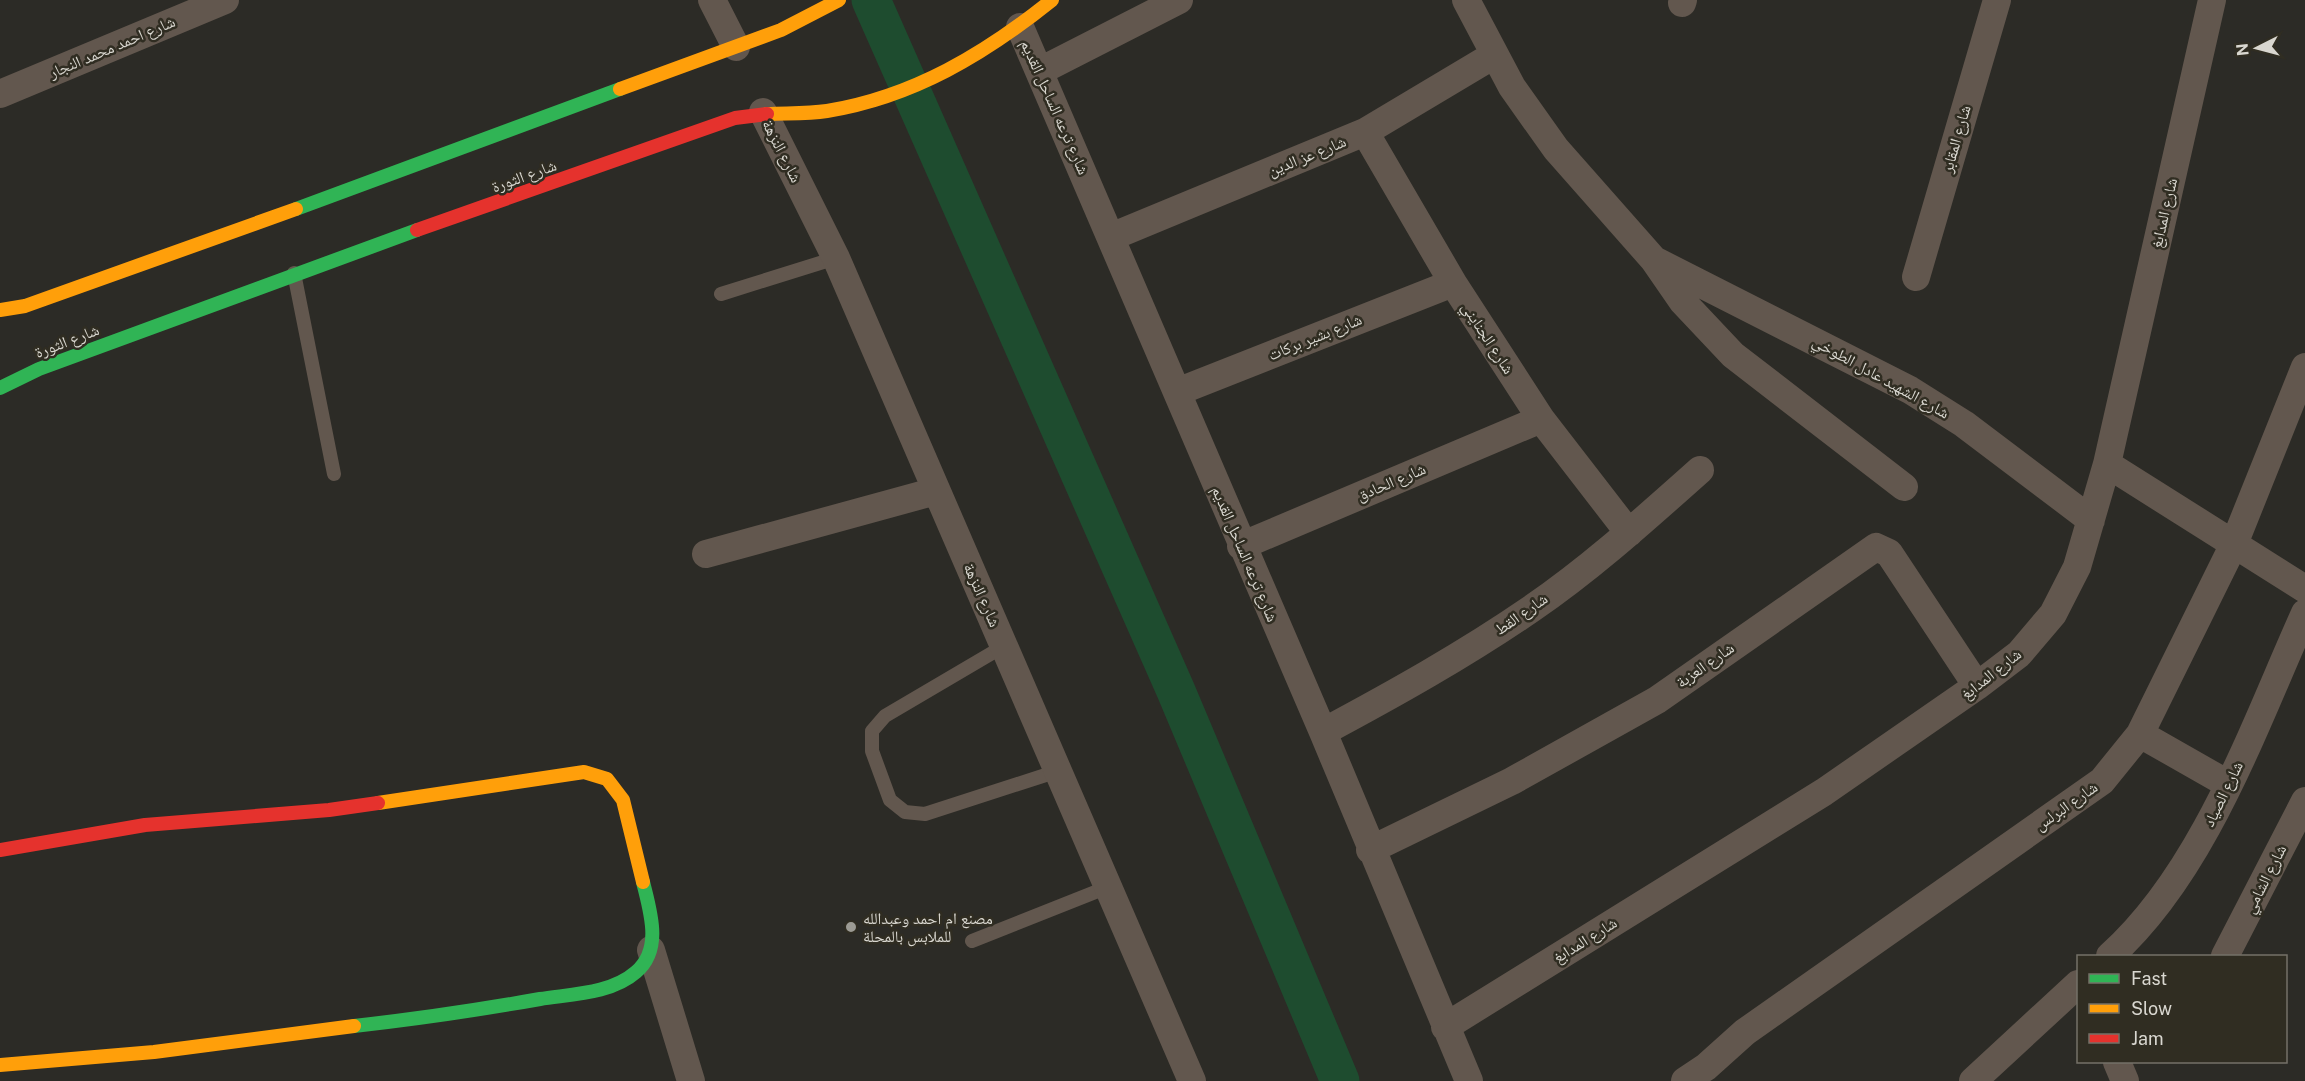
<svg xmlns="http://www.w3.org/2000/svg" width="2305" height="1081" font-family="'Public Sans','Noto Naskh Arabic',sans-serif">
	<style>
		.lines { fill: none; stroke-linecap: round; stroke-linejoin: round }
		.canal { stroke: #1e4c2f; stroke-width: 39 }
		.lane { stroke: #62574e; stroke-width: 14 }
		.street { stroke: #62574e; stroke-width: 28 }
		.fast { stroke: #30b455; stroke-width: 14 }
		.slow { stroke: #ff9f0a; stroke-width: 14 }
		.jam { stroke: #e5322d; stroke-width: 14 }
		.poi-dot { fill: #9c9b94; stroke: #302d22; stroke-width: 2 }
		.labels { text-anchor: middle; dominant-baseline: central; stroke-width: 5; stroke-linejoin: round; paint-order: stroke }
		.street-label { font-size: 16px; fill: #d9d7d0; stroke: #302d22 }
		.poi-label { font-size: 16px; fill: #d9d7d0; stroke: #302d22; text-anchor: start }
	</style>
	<rect width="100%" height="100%" fill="#2c2b26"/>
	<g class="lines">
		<path class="canal" d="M 871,0 L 1176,691 L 1340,1081"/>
		<path class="lane" d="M 294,273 L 334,474
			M 721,294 L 836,258
			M 1004,646 L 885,716 L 872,731 L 872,751 L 890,800 L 905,812 L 925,814 L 1058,771
			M 972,941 L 1108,887"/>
		<path class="street" d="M 712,0 L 736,47
			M 1466,0 L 1512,87 L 1556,149 L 1654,260 L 1683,302 L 1733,355 L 1904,487
			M 1682,3 L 1683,0
			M 1020,27 L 1323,732 L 1469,1081
			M 1040,71 L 1179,0
			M 0,94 L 225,0
			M 763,112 L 836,258 L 1192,1081
			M 1365,132 L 1453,283 L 1541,419 L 1629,533
			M 1111,237 L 1365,132 L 1494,55
			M 1656,261 L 1910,390 L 1964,424 L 2091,520
			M 1916,277 L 1997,0
			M 1177,392 L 1453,283
			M 2107,464 L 2305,589
			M 1241,546 L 1541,419
			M 706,554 L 936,491
			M 1323,732 C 1394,694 1464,655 1531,609 C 1591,568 1646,518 1700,470
			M 2140,734 L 2228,784
			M 1370,850 L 1512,781 L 1657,700 L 1876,547 L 1889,553 L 1977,686
			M 651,950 L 691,1081
			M 2110,956 C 2204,872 2254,726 2305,613
			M 2225,956 L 2305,801
			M 1445,1027 L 1824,792 L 1977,686 L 2019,654 L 2053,614 L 2077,567 L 2107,464 L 2212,0
			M 2117,1062 L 2125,1081
			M 1685,1081 L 1706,1067 L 1745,1032 L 2102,781 L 2140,734 L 2234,544 L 2305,367
			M 1973,1081 L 2078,984"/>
		<path class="fast" d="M 296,209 L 620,89
			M 0,388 L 39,369 L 417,230
			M 354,1026 C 417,1019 478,1010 540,999 C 571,994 611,994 636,972 C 663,949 650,911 643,882"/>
		<path class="slow" d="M 620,89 L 781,30 L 839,0
			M 767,114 C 787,113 807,114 827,111 C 913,97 985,54 1052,0
			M 0,310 L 25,306 L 296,209
			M 378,803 L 584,772 L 607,779 L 623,800 L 643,882
			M 0,1065 L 154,1052 L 354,1026"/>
		<path class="jam" d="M 417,230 L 735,118 L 767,114
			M 0,850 L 145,825 L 329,810 L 378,803"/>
	</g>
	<circle class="poi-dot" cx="851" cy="927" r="6"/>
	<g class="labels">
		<g class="street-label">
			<text transform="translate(112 47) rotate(-23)">شارع احمد محمد النجار</text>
			<text transform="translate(1055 107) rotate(66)">شارع ترعه الساحل القديم</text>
			<text transform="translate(1956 139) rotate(-74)">شارع المقابر</text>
			<text transform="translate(782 151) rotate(63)">شارع النزهة</text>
			<text transform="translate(1307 156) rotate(-22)">شارع عز الدين</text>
			<text transform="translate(524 176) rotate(-20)">شارع الثورة</text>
			<text transform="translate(2164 213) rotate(-77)">شارع المدابغ</text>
			<text transform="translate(1315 337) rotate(-22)">شارع بشير بركات</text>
			<text transform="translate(1488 338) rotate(57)">شارع الجنايني</text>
			<text transform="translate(67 341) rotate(-21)">شارع الثورة</text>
			<text transform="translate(1881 377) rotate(29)">شارع الشهيد عادل الطوخي</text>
			<text transform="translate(1391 482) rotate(-23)">شارع الحادق</text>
			<text transform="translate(1245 554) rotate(67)">شارع ترعه الساحل القديم</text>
			<text transform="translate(982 595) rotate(66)">شارع النزهة</text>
			<text transform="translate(1521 614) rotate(-35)">شارع القط</text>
			<text transform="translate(1705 665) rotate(-35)">شارع العزبة</text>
			<text transform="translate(1991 674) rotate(-38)">شارع المدابغ</text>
			<text transform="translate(2223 794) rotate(-64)">شارع الصياد</text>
			<text transform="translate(2066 806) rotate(-35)">شارع البرلس</text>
			<text transform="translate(2265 879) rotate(-63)">شارع الشامي</text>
			<text transform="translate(1585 940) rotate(-32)">شارع المدابغ</text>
		</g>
		<g class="poi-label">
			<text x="863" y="918">مصنع ام احمد وعبدالله<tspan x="863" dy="18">للملابس بالمحلة</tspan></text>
		</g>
	</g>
	<rect x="2077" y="955" width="210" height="108" fill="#302d22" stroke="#747168" stroke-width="1.5"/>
	<rect x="2089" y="974" width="30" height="9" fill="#30b455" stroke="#747168" stroke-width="1.5"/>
	<text x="2131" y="985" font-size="18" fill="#d9d7d0">Fast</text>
	<rect x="2089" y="1004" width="30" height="9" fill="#ff9f0a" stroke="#747168" stroke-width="1.5"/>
	<text x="2131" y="1015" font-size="18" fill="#d9d7d0">Slow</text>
	<rect x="2089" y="1034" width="30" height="9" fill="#e5322d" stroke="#747168" stroke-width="1.5"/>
	<text x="2131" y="1045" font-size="18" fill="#d9d7d0">Jam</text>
	<g transform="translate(2257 48) rotate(264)" stroke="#302d22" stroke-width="4.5" paint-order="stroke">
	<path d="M0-4.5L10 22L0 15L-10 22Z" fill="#d9d7d0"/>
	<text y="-9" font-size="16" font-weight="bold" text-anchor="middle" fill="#d9d7d0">N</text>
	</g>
</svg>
